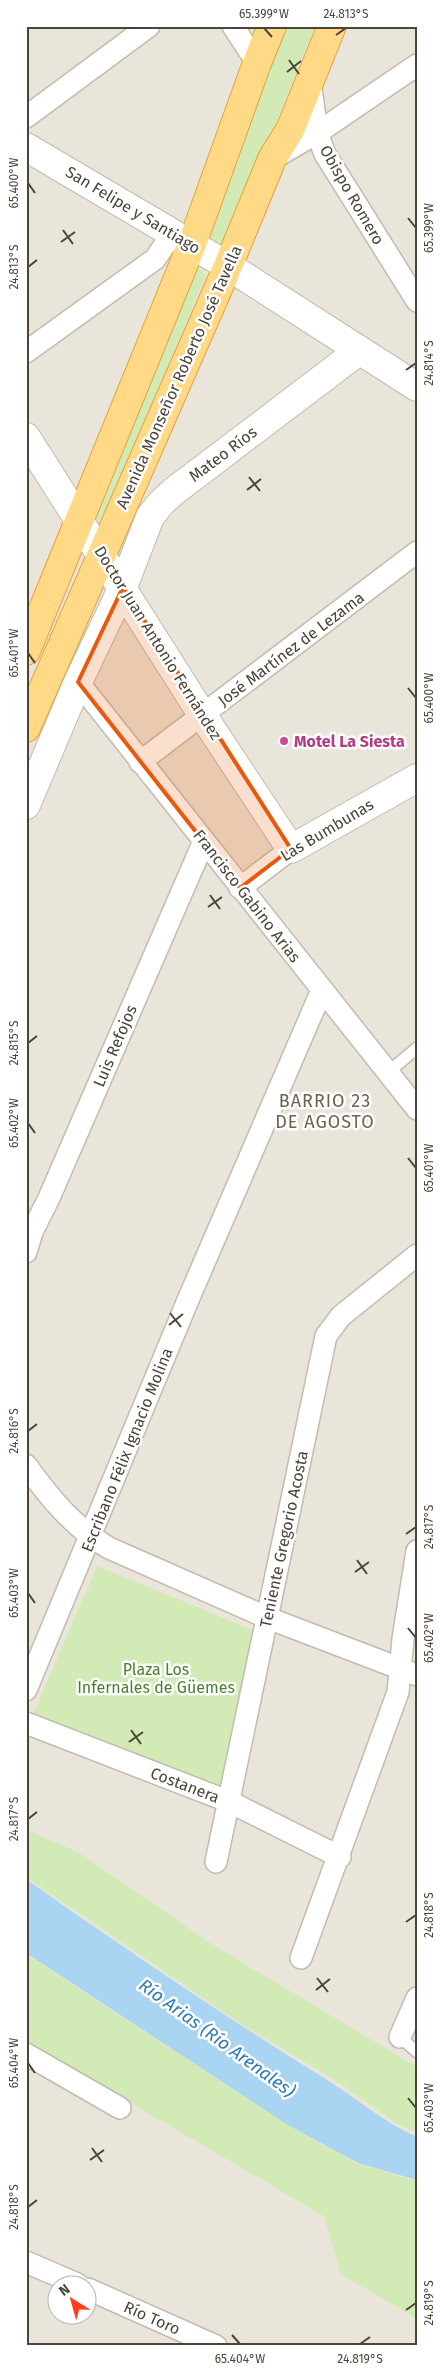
<svg xmlns="http://www.w3.org/2000/svg" width="443" height="2372" font-family="'Fira Sans',sans-serif">
	<style>
		.residential { fill: #eae5da; fill-rule: evenodd }
		.green { fill: #d2eab5 }
		.water { fill: #a9d4f2 }
		.lines { fill: none; stroke-linecap: round; stroke-linejoin: round }
		.service-casing { stroke: #c2bbae; stroke-width: 14 }
		.minor-casing { stroke: #c2bbae; stroke-width: 24 }
		.tertiary-casing { stroke: #c2bbae; stroke-width: 30 }
		.trunk-casing { stroke: #e0a43c; stroke-width: 30 }
		.service { stroke: #fff; stroke-width: 11 }
		.minor { stroke: #fff; stroke-width: 21 }
		.tertiary { stroke: #fff; stroke-width: 28 }
		.trunk { stroke: #ffd985; stroke-width: 28 }
		.marked { fill: #e8590c; fill-opacity: 0.2; stroke: #e8590c; stroke-width: 4; stroke-linejoin: round }
		.ticks { fill: none; stroke: #4b4439; stroke-width: 2 }
		.hotel-dot { fill: #d1479c; stroke: #fff; stroke-width: 2 }
		.labels { text-anchor: middle; dominant-baseline: central; stroke-width: 5; stroke-linejoin: round; paint-order: stroke }
		.street-label { font-size: 16px; fill: #4b4439; stroke: #fff }
		.hotel-label { font-size: 16px; font-weight: bold; fill: #b23c85; stroke: #fff; text-anchor: start }
		.park-label { font-size: 16px; fill: #4a7f2a; stroke: #fff }
		.neighbourhood-label { font-size: 18px; letter-spacing: 1px; fill: #6e6250; stroke: #fff }
		.water-label { font-size: 18px; font-style: italic; fill: #2e7ab2; stroke: #fff }
		.neatline { fill: none; stroke: #4b4439; stroke-width: 2 }
		.ticks-label { font-size: 12px; text-anchor: middle; fill: #4b4439 }
	</style>
	<rect width="100%" height="100%" fill="#f6f3ec"/>
	<path class="residential" d="M 26,26 L 417,26 L 417,2346 L 26,2346 ZM 58,2284 L 88,2284 L 88,2314 L 58,2314 Z"/>
	<path class="green" d="M 284,26 L 315,26 L 228,243 L 224,248 L 204,250 Z
		M 196,267 L 202,270 L 205,277 L 103,519 L 98,521 L 95,517 Z
		M 97,1566 L 255,1631 L 221,1794 L 33,1714 Z
		M 26,1830 L 78,1852 L 213,1945 L 417,2067 L 417,2132 L 397,2124 L 332,2078 L 241,2024 L 26,1877 Z
		M 26,1954 L 288,2125 L 358,2164 L 417,2181 L 417,2319 L 341,2274 L 324,2216 L 26,2042 Z"/>
	<path class="water" d="M 26,1879 C 124,1948 222,2015 324,2078 C 355,2097 383,2122 417,2137 L 417,2180 L 358,2163 L 288,2125 L 26,1953 Z"/>
	<g class="lines">
		<g class="service-casing">
			<path id="service" d="M 387,1073 L 417,1048
				M 400,2037 L 417,2052"/>
		</g>
		<g class="minor-casing">
			<path id="minor" d="M 233,26 L 257,63
				M 310,80 L 317,133 L 325,154 L 417,301
				M 26,117 L 149,26
				M 272,159 L 317,133 L 417,65
				M 26,352 L 155,259 L 173,233
				M 78,682 L 417,1109
				M 140,762 L 417,552
				M 240,888 L 291,849
				M 26,1252 L 32,1232 L 49,1198 L 204,841
				M 26,1465 C 49,1497 74,1528 109,1548 L 268,1618 L 417,1675
				M 26,1690 L 188,1300 L 322,990
				M 26,1723 L 230,1802 L 340,1857
				M 216,1862 L 326,1336 L 341,1316 L 417,1255
				M 301,1958 L 398,1692 L 403,1639 L 417,1551
				M 400,2037 L 417,1998
				M 26,2054 L 120,2108
				M 26,2262 L 77,2284
				M 88,2289 L 216,2346"/>
		</g>
		<g class="tertiary-casing">
			<path id="tertiary" d="M 26,147 L 228,266 L 417,387
				M 26,437 L 203,716 L 291,849 L 417,778
				M 26,805 L 78,682 L 123,587 L 150,517 L 161,503 L 173,492 L 360,350"/>
		</g>
		<g class="trunk-casing">
			<path id="trunk" d="M 26,651 L 192,244 L 257,63 L 272,26
				M 26,728 L 228,266 L 272,159 L 290,130 L 332,26"/>
		</g>
		<use href="#service" class="service"/>
		<use href="#minor" class="minor"/>
		<use href="#tertiary" class="tertiary"/>
		<use href="#trunk" class="trunk"/>
	</g>
	<path class="marked" d="M 123,587 L 291,849 L 240,888 L 78,682 Z"/>
	<path class="ticks" d="M 264,28 L 272,37M 336,35 L 346,28M 289,60 L 299,74M 287,72 L 301,61M 28,183 L 35,193M 408,218 L 416,228M 63,230 L 73,244M 61,242 L 75,232M 28,267 L 37,260M 406,370 L 416,363M 249,477 L 260,491M 247,490 L 261,479M 28,653 L 35,663M 408,688 L 416,698M 210,895 L 220,909M 208,907 L 222,897M 28,1043 L 37,1036M 28,1123 L 35,1133M 408,1158 L 416,1168M 170,1313 L 181,1327M 169,1325 L 183,1314M 28,1431 L 37,1424M 406,1534 L 416,1527M 357,1560 L 367,1574M 355,1572 L 369,1562M 28,1593 L 35,1603M 408,1628 L 416,1638M 131,1730 L 141,1744M 129,1742 L 143,1732M 28,1819 L 37,1812M 406,1922 L 416,1915M 317,1978 L 328,1992M 316,1990 L 330,1979M 28,2063 L 35,2073M 408,2098 L 416,2108M 92,2148 L 102,2162M 90,2160 L 104,2150M 28,2207 L 37,2200M 406,2310 L 416,2303M 232,2335 L 240,2344M 360,2344 L 370,2337"/>
	<circle class="hotel-dot" cx="284" cy="741" r="5"/>
	<g class="labels">
		<g class="street-label">
			<text transform="translate(352 195) rotate(60)">Obispo Romero</text>
			<text transform="translate(133 210) rotate(31)">San Felipe y Santiago</text>
			<text transform="translate(179 377) rotate(-66)">Avenida Monseñor Roberto José Tavella</text>
			<text transform="translate(223 454) rotate(-37)">Mateo Ríos</text>
			<text transform="translate(158 643) rotate(58)">Doctor Juan Antonio Fernández</text>
			<text transform="translate(291 649) rotate(-37)">José Martínez de Lezama</text>
			<text transform="translate(327 830) rotate(-31)">Las Bumbunas</text>
			<text transform="translate(247 896) rotate(52)">Francisco Gabino Arias</text>
			<text transform="translate(115 1046) rotate(-67)">Luis Refojos</text>
			<text transform="translate(127 1450) rotate(-68)">Escribano Félix Ignacio Molina</text>
			<text transform="translate(284 1539) rotate(-78)">Teniente Gregorio Acosta</text>
			<text transform="translate(185 1785) rotate(21)">Costanera</text>
			<text transform="translate(152 2318) rotate(24)">Río Toro</text>
		</g>
		<g class="hotel-label">
			<text x="294" y="741">Motel La Siesta</text>
		</g>
		<g class="park-label">
			<text x="156" y="1669">Plaza Los<tspan x="156" dy="18">Infernales de Güemes</tspan></text>
		</g>
		<g class="neighbourhood-label">
			<text x="325" y="1101">BARRIO 23<tspan x="325" dy="21">DE AGOSTO</tspan></text>
		</g>
		<g class="water-label">
			<text transform="translate(217 2038) rotate(36)">Río Arias (Río Arenales)</text>
		</g>
	</g>
	<rect width="443" height="2372" fill="none" stroke="#ffffff" stroke-width="55"/>
	<g transform="translate(72 2300) rotate(323)"><circle r="24" fill="#ffffff" stroke="#b7b4b0"/>
	<path d="M0-4L9 19L0 12L-9 19Z" fill="#fc3f1d"/>
	<text y="-8" font-size="14" font-weight="bold" text-anchor="middle" fill="#4b4439">N</text>
	</g>
	<rect x="28" y="28" width="388" height="2316" class="neatline"/>
	<g class="ticks-label">
		<text x="264" y="18">65.399°W</text>
		<text x="346" y="18">24.813°S</text>
		<text transform="translate(14 183) rotate(-90)" y="4">65.400°W</text>
		<text transform="translate(429 228) rotate(-90)" y="4">65.399°W</text>
		<text transform="translate(14 267) rotate(-90)" y="4">24.813°S</text>
		<text transform="translate(429 363) rotate(-90)" y="4">24.814°S</text>
		<text transform="translate(14 653) rotate(-90)" y="4">65.401°W</text>
		<text transform="translate(429 698) rotate(-90)" y="4">65.400°W</text>
		<text transform="translate(14 1043) rotate(-90)" y="4">24.815°S</text>
		<text transform="translate(14 1123) rotate(-90)" y="4">65.402°W</text>
		<text transform="translate(429 1168) rotate(-90)" y="4">65.401°W</text>
		<text transform="translate(14 1431) rotate(-90)" y="4">24.816°S</text>
		<text transform="translate(429 1527) rotate(-90)" y="4">24.817°S</text>
		<text transform="translate(14 1593) rotate(-90)" y="4">65.403°W</text>
		<text transform="translate(429 1638) rotate(-90)" y="4">65.402°W</text>
		<text transform="translate(14 1819) rotate(-90)" y="4">24.817°S</text>
		<text transform="translate(429 1915) rotate(-90)" y="4">24.818°S</text>
		<text transform="translate(14 2063) rotate(-90)" y="4">65.404°W</text>
		<text transform="translate(429 2108) rotate(-90)" y="4">65.403°W</text>
		<text transform="translate(14 2207) rotate(-90)" y="4">24.818°S</text>
		<text transform="translate(429 2303) rotate(-90)" y="4">24.819°S</text>
		<text x="240" y="2363">65.404°W</text>
		<text x="360" y="2363">24.819°S</text>
	</g>
</svg>
